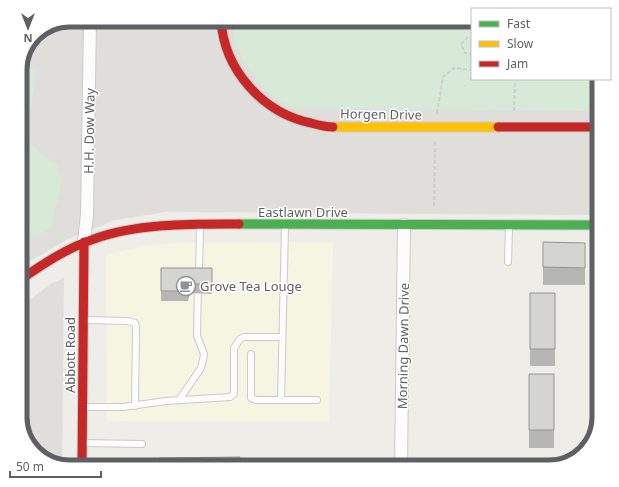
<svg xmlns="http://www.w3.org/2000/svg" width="619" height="487" font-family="'Noto Sans',sans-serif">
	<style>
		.commercial { fill: #f6f5e2 }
		.industrial { fill: #dfdeda }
		.green { fill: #d7ead7 }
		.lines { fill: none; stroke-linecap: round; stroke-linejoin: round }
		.lane-casing { stroke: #cacac9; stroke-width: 8 }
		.street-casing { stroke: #cacac9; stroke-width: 14 }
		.fast-casing { stroke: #cbcbca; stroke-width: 11 }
		.slow-casing { stroke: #cbcbca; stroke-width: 11 }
		.jam-casing { stroke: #cbcbca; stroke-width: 11 }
		.path { stroke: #cccfce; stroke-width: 2; stroke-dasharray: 4 2; stroke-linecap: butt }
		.lane { stroke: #fcfcfc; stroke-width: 6 }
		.street { stroke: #fcfcfc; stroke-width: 12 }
		.fast { stroke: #4caf50; stroke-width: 9 }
		.slow { stroke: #ffc107; stroke-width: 9 }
		.jam { stroke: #c62828; stroke-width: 9 }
		.wall { fill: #b6b6b4 }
		.shaded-wall { fill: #949492 }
		.building { fill: #d4d4d1; stroke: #949492 }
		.labels { text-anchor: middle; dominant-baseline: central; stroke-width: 3; stroke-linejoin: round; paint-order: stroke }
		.street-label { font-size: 13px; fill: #5e6066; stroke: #fff }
		.poi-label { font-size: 13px; fill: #5e6066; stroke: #fff; text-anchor: start }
		.rim { fill: none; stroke: #5e6066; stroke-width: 5 }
	</style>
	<rect width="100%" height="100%" fill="#eeede8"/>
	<path class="commercial" d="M 333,242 L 329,422 L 107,421 L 106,255 L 143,246 L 179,243 Z"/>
	<path class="industrial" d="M 70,20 L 472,20 L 472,79 L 599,79 L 599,215 L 166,212 L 115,220 L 68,239 L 20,267 L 20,67 L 37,33 Z
		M 64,278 L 62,464 L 37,455 L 20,420 L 20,307 L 52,283 Z"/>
	<path class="green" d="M 233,20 L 472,20 L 472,79 L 599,79 L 599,111 L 292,108 L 266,91 L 244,62 L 234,39 Z
		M 21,65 L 36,70 L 30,115 L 30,143 L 42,154 L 57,165 L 61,178 L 60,193 L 54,211 L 53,227 L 31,239 L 22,246 L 22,261 L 20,262 Z"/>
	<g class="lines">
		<g class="lane-casing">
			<path id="lane" d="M 285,226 L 281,400 L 317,400
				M 508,262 L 509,226
				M 199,275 L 200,226
				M 86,320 L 128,321 L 135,323 L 136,327 L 135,406
				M 251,354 L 251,398 L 256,400 L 281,400
				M 179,400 L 201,368 L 203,360 L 204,354 L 197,336 L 198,286
				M 85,407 L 123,407 L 166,401 L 230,397 L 234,394 L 234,348 L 240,339 L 244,337 L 282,337
				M 84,443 L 142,444"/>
		</g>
		<g class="street-casing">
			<path id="street" d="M 84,242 L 87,214 L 90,20
				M 401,467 L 404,225"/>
		</g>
		<g class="fast-casing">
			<path id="fast" d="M 239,224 L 599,225"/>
		</g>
		<g class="slow-casing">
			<path id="slow" d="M 333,127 L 498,127"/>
		</g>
		<g class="jam-casing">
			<path id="jam" d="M 221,20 C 224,70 263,113 311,123 C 318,125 325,127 333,127
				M 498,127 L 599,127
				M 20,280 C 43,264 67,248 94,239 C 138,223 193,224 239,224
				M 82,467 L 84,242"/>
		</g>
		<path class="path" d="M 468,37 L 461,44 L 465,53 L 472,54
			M 514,111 L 515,79
			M 437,113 L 443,77 L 454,68 L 472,70
			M 434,206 L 435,141"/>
		<use href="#lane" class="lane"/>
		<use href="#street" class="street"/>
		<use href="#fast" class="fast"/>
		<use href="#slow" class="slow"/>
		<use href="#jam" class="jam"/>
	</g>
	<path class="wall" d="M 543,242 L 585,243 L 585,285 L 543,285 Z
		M 161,268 L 212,268 L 212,294 L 189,293 L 188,301 L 161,301 Z
		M 530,293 L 555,293 L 555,366 L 530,366 Z
		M 529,374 L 554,374 L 554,448 L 529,448 Z"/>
	<path class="shaded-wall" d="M 189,284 L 189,293 L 188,301 L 188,291 Z"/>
	<path class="building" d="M 543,242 L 585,243 L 585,268 L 543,267 Z
		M 161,268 L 212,268 L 212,284 L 189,284 L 188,291 L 161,291 Z
		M 530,293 L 555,293 L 555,349 L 530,349 Z
		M 529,374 L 554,374 L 554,430 L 529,430 Z
		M 240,457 L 240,467 L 159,467 L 159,458 Z
		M 535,459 L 566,459 L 549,467 L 535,467 Z"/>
	<defs>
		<g id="cafe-ring" transform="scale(1)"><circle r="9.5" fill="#fff" stroke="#909194" stroke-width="1.5"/><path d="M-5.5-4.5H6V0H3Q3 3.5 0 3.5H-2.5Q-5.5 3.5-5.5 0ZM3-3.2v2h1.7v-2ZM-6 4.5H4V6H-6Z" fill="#909194"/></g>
	</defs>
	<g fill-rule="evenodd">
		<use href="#cafe-ring" x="186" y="286"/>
	</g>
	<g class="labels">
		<g class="street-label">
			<text transform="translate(381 114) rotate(1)">Horgen Drive</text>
			<text transform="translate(89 131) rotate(-89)">H.H. Dow Way</text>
			<text x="303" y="212">Eastlawn Drive</text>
			<text transform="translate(403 346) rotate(-89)">Morning Dawn Drive</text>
			<text transform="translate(70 355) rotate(-90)">Abbott Road</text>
		</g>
		<g class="poi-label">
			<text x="200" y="286">Grove Tea Louge</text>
		</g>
	</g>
	<path d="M0 0H619V487H0ZM70 27H549A43 43 0 0 1 592 70V417A43 43 0 0 1 549 460H70A43 43 0 0 1 27 417V70A43 43 0 0 1 70 27Z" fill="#fff" fill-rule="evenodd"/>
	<path class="rim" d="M70 27H549A43 43 0 0 1 592 70V417A43 43 0 0 1 549 460H70A43 43 0 0 1 27 417V70A43 43 0 0 1 70 27Z"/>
	<rect x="471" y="8" width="140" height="72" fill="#ffffff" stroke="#bfbfc2"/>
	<rect x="479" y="21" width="20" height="6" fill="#4caf50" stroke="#bfbfc2"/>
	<text x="507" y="28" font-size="12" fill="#5e6066">Fast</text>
	<rect x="479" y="41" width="20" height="6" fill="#ffc107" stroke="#bfbfc2"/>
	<text x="507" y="48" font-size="12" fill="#5e6066">Slow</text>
	<rect x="479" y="61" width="20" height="6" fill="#c62828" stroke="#bfbfc2"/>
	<text x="507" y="68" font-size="12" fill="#5e6066">Jam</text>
	<g transform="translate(28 28) rotate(180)" stroke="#ffffff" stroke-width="3" paint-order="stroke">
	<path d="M0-3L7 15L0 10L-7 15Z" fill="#5e6066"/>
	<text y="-6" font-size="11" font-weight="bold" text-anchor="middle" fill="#5e6066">N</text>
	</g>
	<path d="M10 471v6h91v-6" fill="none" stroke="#5e6066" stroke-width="2"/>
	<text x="16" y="471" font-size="12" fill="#5e6066" stroke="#ffffff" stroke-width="3" paint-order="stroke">50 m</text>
</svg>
